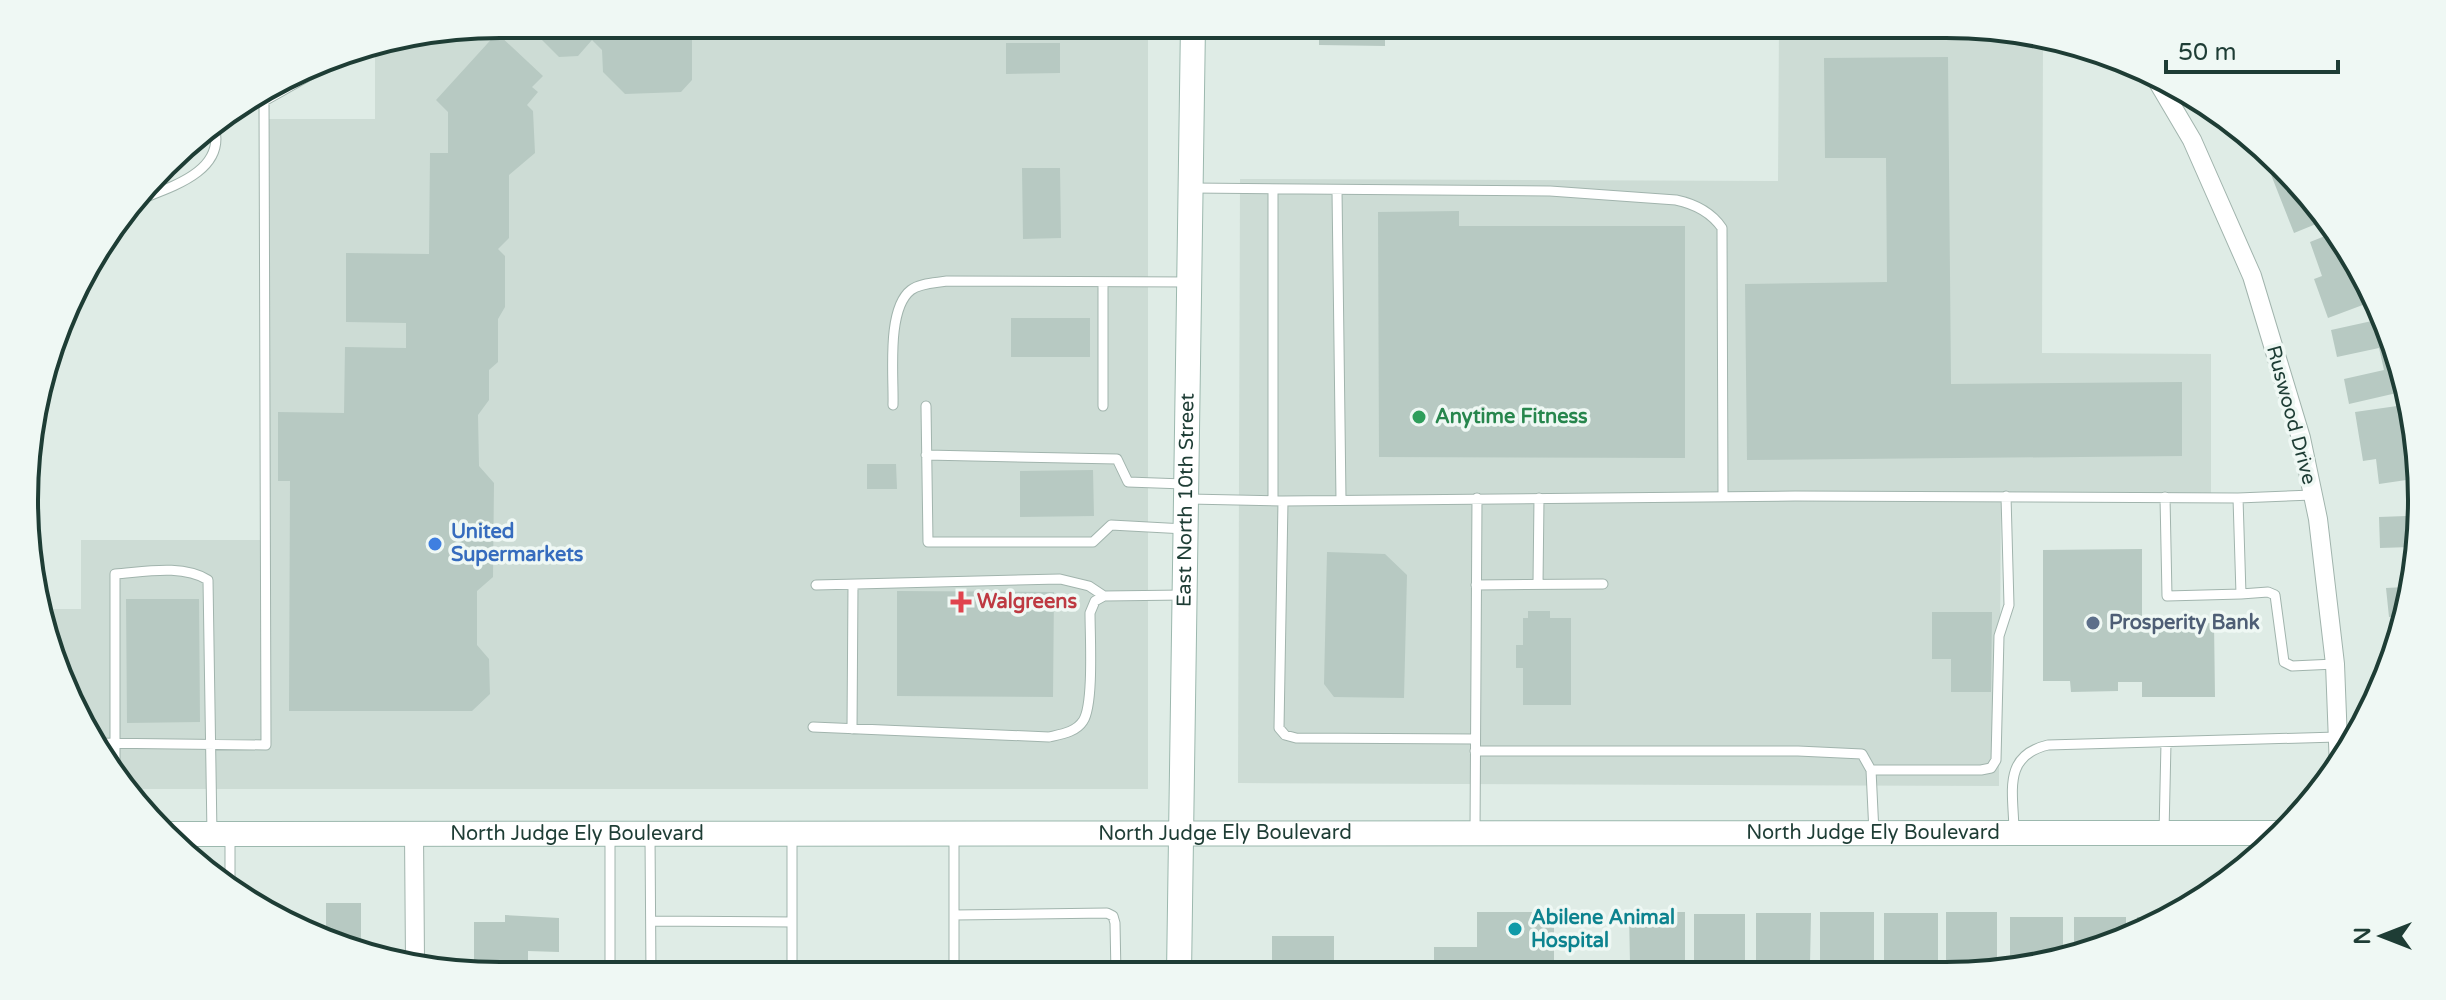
<svg xmlns="http://www.w3.org/2000/svg" width="2446" height="1000" font-family="'Varela Round',sans-serif">
	<style>
		.built { fill: #cddcd5 }
		.building { fill: #b7c9c2 }
		.lines { fill: none; stroke-linecap: round; stroke-linejoin: round }
		.lane-casing { stroke: #a1b4ad; stroke-width: 11 }
		.street-casing { stroke: #a1b4ad; stroke-width: 20 }
		.secondary-casing { stroke: #9cb8ae; stroke-width: 26 }
		.lane { stroke: #fff; stroke-width: 9 }
		.street { stroke: #fff; stroke-width: 18 }
		.secondary { stroke: #fff; stroke-width: 24 }
		.leisure-dot { fill: #2e9e5b; stroke: #eff8f4; stroke-width: 3 }
		.shop-dot { fill: #3f7fe0; stroke: #eff8f4; stroke-width: 3 }
		.health-dot { fill: #e0444e; stroke: #eff8f4; stroke-width: 3 }
		.service-dot { fill: #5c6f8a; stroke: #eff8f4; stroke-width: 3 }
		.culture-dot { fill: #0f9aa8; stroke: #eff8f4; stroke-width: 3 }
		.labels { text-anchor: middle; dominant-baseline: central; stroke-width: 7; stroke-linejoin: round; paint-order: stroke }
		.street-label { font-size: 20px; fill: #1e3d35; stroke: #eff8f4 }
		.leisure-label { font-size: 20px; font-weight: bold; fill: #27864d; stroke: #eff8f4; text-anchor: start }
		.shop-label { font-size: 20px; font-weight: bold; fill: #366cbe; stroke: #eff8f4; text-anchor: start }
		.health-label { font-size: 20px; font-weight: bold; fill: #be3a42; stroke: #eff8f4; text-anchor: start }
		.service-label { font-size: 20px; font-weight: bold; fill: #4e5e75; stroke: #eff8f4; text-anchor: start }
		.culture-label { font-size: 20px; font-weight: bold; fill: #0d838f; stroke: #eff8f4; text-anchor: start }
		.rim { fill: none; stroke: #1e3d35; stroke-width: 4 }
	</style>
	<rect width="100%" height="100%" fill="#dfece6"/>
	<path class="built" d="M 500,24 L 1148,24 L 1148,789 L 128,789 L 104,764 L 40,609 L 81,609 L 81,540 L 267,540 L 267,119 L 375,119 L 375,45 Z
		M 1779,24 L 1946,24 L 2043,40 L 2042,353 L 2211,354 L 2211,499 L 2001,499 L 1999,786 L 1238,783 L 1240,179 L 1778,181 Z"/>
	<path class="building" d="M 526,24 L 692,24 L 692,80 L 681,92 L 625,94 L 603,72 L 602,50 L 592,40 L 578,56 L 559,57 Z
		M 1312,24 L 1385,24 L 1385,46 L 1319,45 L 1319,31 L 1312,31 Z
		M 497,33 L 543,76 L 532,87 L 538,92 L 527,105 L 533,111 L 535,153 L 509,175 L 509,238 L 498,249 L 505,256 L 505,307 L 498,319 L 498,362 L 489,370 L 489,400 L 478,415 L 479,466 L 494,483 L 493,577 L 477,591 L 477,645 L 489,659 L 490,694 L 472,711 L 289,711 L 290,481 L 278,481 L 278,412 L 344,413 L 345,347 L 406,348 L 406,323 L 346,322 L 346,253 L 429,254 L 430,153 L 448,153 L 448,112 L 436,100 Z
		M 1006,43 L 1060,43 L 1060,73 L 1006,74 Z
		M 1948,57 L 1951,384 L 2182,382 L 2182,456 L 1747,460 L 1745,284 L 1887,282 L 1886,158 L 1825,158 L 1824,58 Z
		M 2273,159 L 2299,194 L 2321,222 L 2294,233 L 2266,162 Z
		M 1022,168 L 1060,168 L 1061,238 L 1023,239 Z
		M 1459,211 L 1459,226 L 1685,226 L 1685,458 L 1379,457 L 1378,212 Z
		M 2330,234 L 2373,289 L 2376,300 L 2328,318 L 2314,279 L 2322,276 L 2310,242 Z
		M 1011,318 L 1090,318 L 1090,357 L 1011,357 Z
		M 2381,319 L 2401,392 L 2349,404 L 2344,379 L 2384,370 L 2379,348 L 2337,357 L 2331,330 Z
		M 2404,405 L 2421,468 L 2420,478 L 2379,484 L 2376,459 L 2363,461 L 2355,412 Z
		M 867,464 L 896,464 L 897,489 L 867,489 Z
		M 1093,470 L 1094,516 L 1020,517 L 1020,471 Z
		M 2417,499 L 2411,547 L 2380,548 L 2379,517 L 2406,516 L 2406,500 Z
		M 2142,549 L 2142,623 L 2214,623 L 2215,697 L 2142,697 L 2142,682 L 2118,682 L 2118,691 L 2071,692 L 2070,681 L 2043,681 L 2043,550 Z
		M 1327,552 L 1385,554 L 1407,575 L 1404,698 L 1334,697 L 1324,684 Z
		M 2405,587 L 2402,616 L 2389,617 L 2386,588 Z
		M 897,591 L 1054,592 L 1053,697 L 897,696 Z
		M 126,599 L 199,599 L 200,722 L 127,723 Z
		M 1528,611 L 1550,611 L 1550,618 L 1571,618 L 1571,705 L 1523,705 L 1523,668 L 1516,668 L 1516,645 L 1523,645 L 1523,618 L 1528,618 Z
		M 1932,612 L 1992,612 L 1991,692 L 1951,692 L 1951,659 L 1932,659 Z
		M 2392,640 L 2399,640 L 2393,660 Z
		M 326,903 L 361,903 L 361,953 L 347,951 L 310,931 L 310,926 L 326,926 Z
		M 1477,912 L 1554,912 L 1554,973 L 1434,973 L 1434,947 L 1477,947 Z
		M 1629,912 L 1685,912 L 1685,964 L 1672,964 L 1672,973 L 1642,973 L 1642,964 L 1630,964 Z
		M 1820,912 L 1874,912 L 1874,966 L 1859,966 L 1859,972 L 1834,972 L 1834,966 L 1820,966 Z
		M 1946,912 L 1997,912 L 1997,972 L 1957,972 L 1957,967 L 1946,967 Z
		M 1756,913 L 1811,913 L 1810,964 L 1797,964 L 1797,972 L 1769,973 L 1769,967 L 1756,966 Z
		M 1884,913 L 1938,913 L 1938,966 L 1923,966 L 1923,972 L 1897,972 L 1897,966 L 1884,966 Z
		M 1694,914 L 1745,914 L 1745,964 L 1694,964 Z
		M 505,915 L 559,918 L 559,952 L 528,951 L 528,970 L 514,970 L 514,965 L 474,964 L 474,922 L 505,922 Z
		M 2010,917 L 2063,917 L 2063,957 L 2010,972 Z
		M 2074,917 L 2126,917 L 2126,940 L 2074,954 Z
		M 2137,917 L 2165,917 L 2137,934 Z
		M 1272,936 L 1334,936 L 1334,974 L 1272,974 Z
		M 883,960 L 919,960 L 919,975 L 883,975 Z
		M 993,968 L 1102,968 L 1102,974 L 993,975 Z"/>
	<g class="lines">
		<g class="lane-casing">
			<path id="lane" d="M 264,101 L 310,75 L 326,61
				M 1192,188 L 1550,191 L 1676,200 C 1695,204 1711,212 1722,228 L 1723,497
				M 1337,190 L 1341,500
				M 138,200 C 171,187 227,171 214,126
				M 1103,283 L 1103,406
				M 893,405 C 894,377 886,309 911,290 C 920,283 936,283 947,281 L 1189,282
				M 926,406 L 928,542 L 1093,542 L 1111,525 L 1185,529
				M 926,455 L 1117,459 L 1128,482 L 1184,484
				M 2165,497 L 2167,596 L 2241,594
				M 2238,498 L 2241,594 L 2268,592 L 2275,595 L 2284,662 L 2292,666 L 2335,664
				M 1189,499 L 1283,501 L 1795,496 L 2238,498 L 2313,495
				M 1273,501 L 1273,190
				M 1283,501 L 1279,728 L 1285,735 L 1296,738 L 1475,739
				M 1538,584 L 1539,498
				M 816,585 L 1060,579 L 1089,586 L 1104,596
				M 1476,585 L 1603,584
				M 813,727 L 1049,737 C 1062,734 1076,732 1083,721 C 1094,705 1090,635 1090,613 L 1095,601 L 1104,596 L 1184,595
				M 852,729 L 853,585
				M 95,743 L 266,745 L 264,97
				M 1475,751 L 1798,751 L 1862,754 L 1871,770 L 1874,833
				M 1871,770 L 1981,770 L 1991,768 L 1996,760 L 1999,636 L 2009,605 L 2006,496
				M 115,775 L 115,574 C 144,572 182,564 208,580 L 212,834
				M 1475,833 L 1477,498
				M 2014,833 C 2014,794 2001,756 2048,745 L 2337,737
				M 2164,833 L 2166,743
				M 610,835 L 610,976
				M 792,835 L 792,975
				M 230,836 L 230,888
				M 650,836 L 651,976
				M 954,915 L 1107,913 L 1113,916 L 1115,923 L 1116,974
				M 651,921 L 792,922
				M 954,975 L 954,834"/>
		</g>
		<g class="street-casing">
			<path id="street" d="M 2159,84 L 2192,140 L 2252,276 L 2301,438 L 2318,519 L 2335,664 L 2339,768
				M 414,833 L 415,962"/>
		</g>
		<g class="secondary-casing">
			<g id="secondary">
				<path id="s1" d="M 169,834 L 2282,833"/>
				<path id="s2" d="M 1179,974 L 1193,24"/>
			</g>
		</g>
		<use href="#lane" class="lane"/>
		<use href="#street" class="street"/>
		<use href="#secondary" class="secondary"/>
	</g>
	<circle class="leisure-dot" cx="1419" cy="417" r="8"/>
	<circle class="shop-dot" cx="435" cy="544" r="8"/>
	<path class="health-dot" d="M957 590h8v8h8v8h-8v8h-8v-8h-8v-8h8z"/>
	<circle class="service-dot" cx="2093" cy="623" r="8"/>
	<circle class="culture-dot" cx="1515" cy="929" r="8"/>
	<g class="labels">
		<g class="street-label">
			<text transform="translate(2291 415) rotate(75)">Ruswood Drive</text>
			<text stroke="none"><textPath href="#s2" startOffset="474">East North 10th Street</textPath></text>
			<text stroke="none"><textPath href="#s1" startOffset="408">North Judge Ely Boulevard</textPath></text>
			<text stroke="none"><textPath href="#s1" startOffset="1056">North Judge Ely Boulevard</textPath></text>
			<text stroke="none"><textPath href="#s1" startOffset="1704">North Judge Ely Boulevard</textPath></text>
		</g>
		<g class="leisure-label">
			<text x="1435" y="417">Anytime Fitness</text>
		</g>
		<g class="shop-label">
			<text x="451" y="532">United<tspan x="451" dy="23">Supermarkets</tspan></text>
		</g>
		<g class="health-label">
			<text x="977" y="602">Walgreens</text>
		</g>
		<g class="service-label">
			<text x="2109" y="623">Prosperity Bank</text>
		</g>
		<g class="culture-label">
			<text x="1531" y="918">Abilene Animal<tspan x="1531" dy="23">Hospital</tspan></text>
		</g>
	</g>
	<path d="M0 0H2446V1000H0ZM500 38H1946A462 462 0 0 1 2408 500V500A462 462 0 0 1 1946 962H500A462 462 0 0 1 38 500V500A462 462 0 0 1 500 38Z" fill="#eff8f4" fill-rule="evenodd"/>
	<path class="rim" d="M500 38H1946A462 462 0 0 1 2408 500V500A462 462 0 0 1 1946 962H500A462 462 0 0 1 38 500V500A462 462 0 0 1 500 38Z"/>
	<g transform="translate(2382 936) rotate(270)" stroke="#eff8f4" stroke-width="6" paint-order="stroke">
	<path d="M0-6L14 30L0 20L-14 30Z" fill="#1e3d35"/>
	<text y="-12" font-size="22" font-weight="bold" text-anchor="middle" fill="#1e3d35">N</text>
	</g>
	<path d="M2166 60v12h172v-12" fill="none" stroke="#1e3d35" stroke-width="4"/>
	<text x="2178" y="60" font-size="24" fill="#1e3d35" stroke="#eff8f4" stroke-width="6" paint-order="stroke">50 m</text>
</svg>
